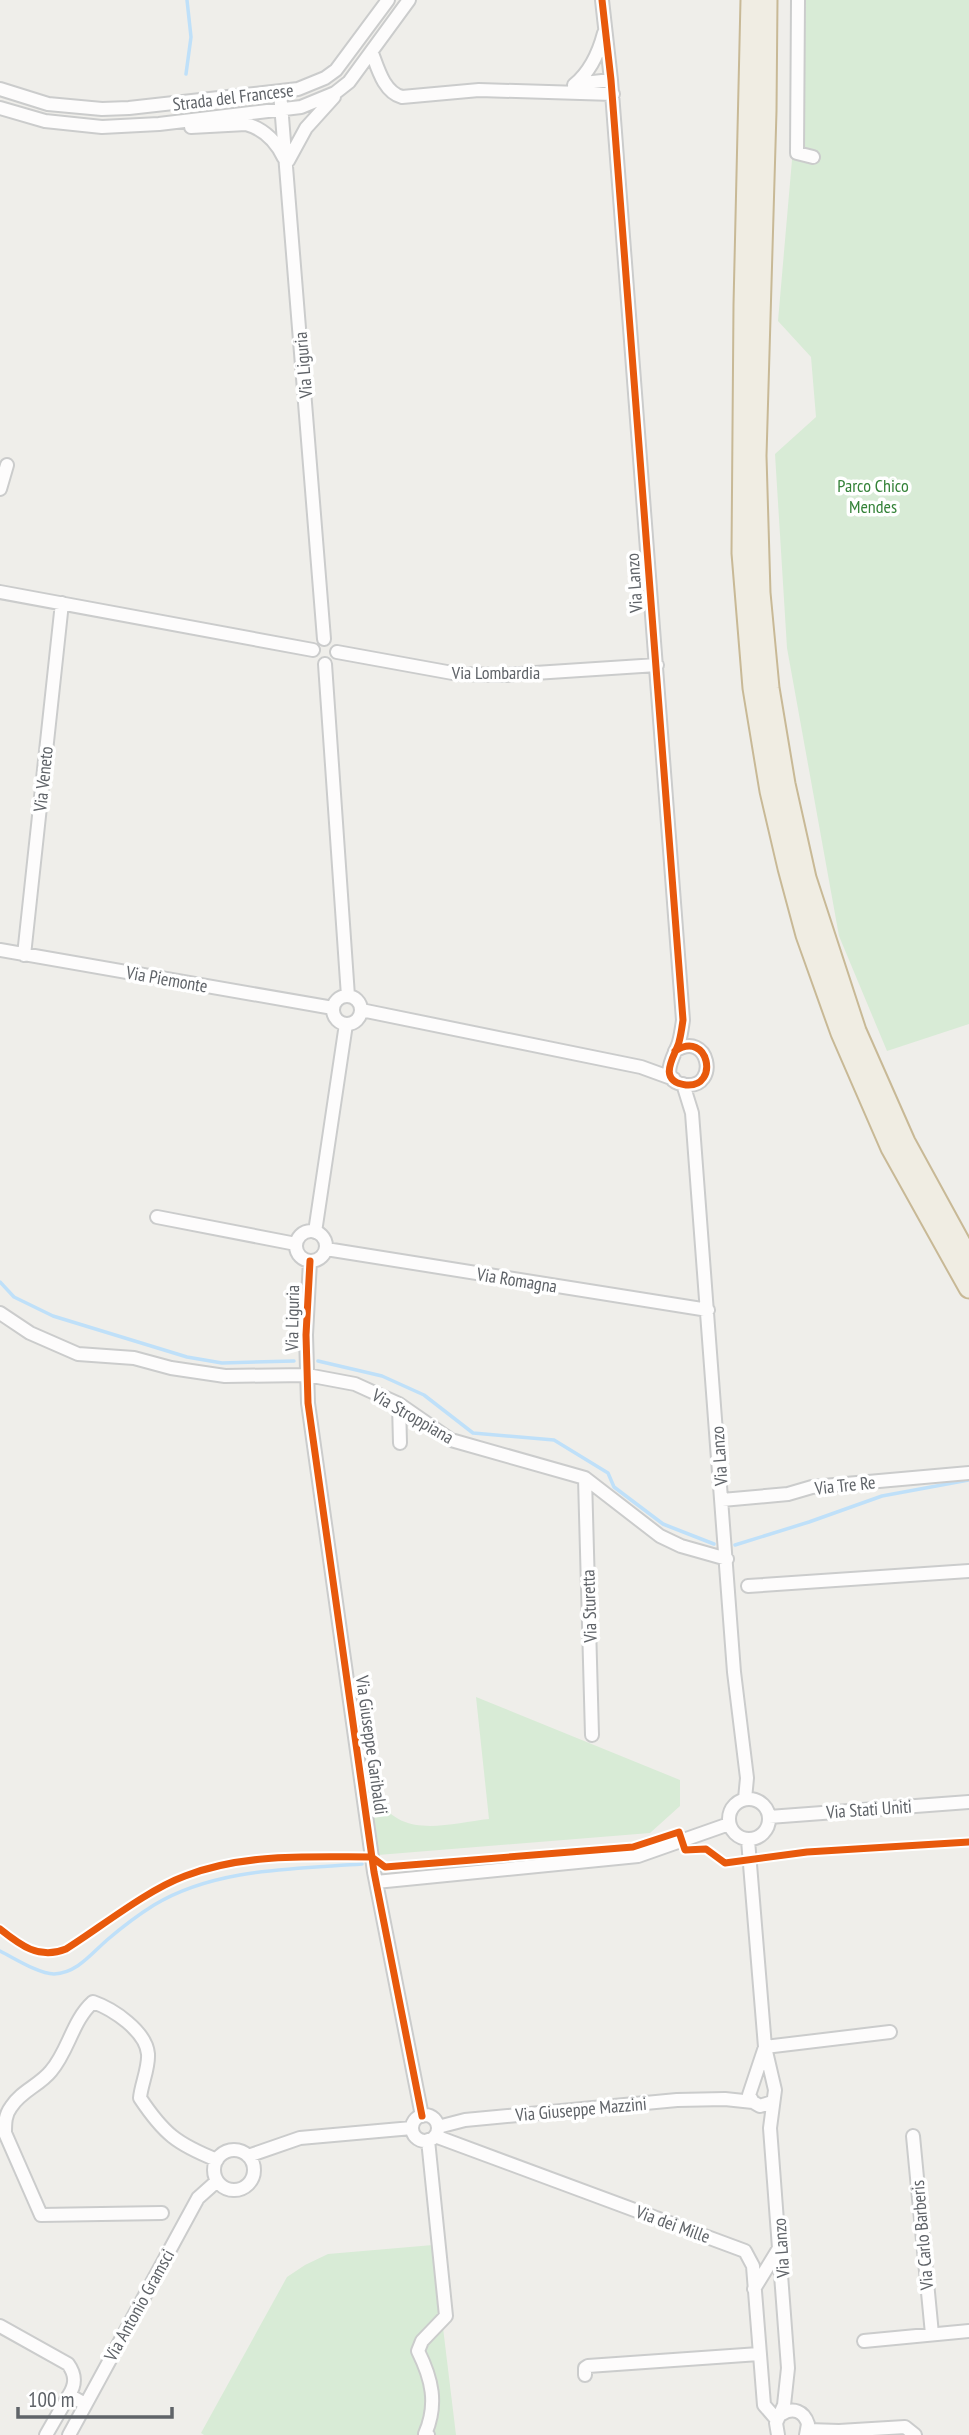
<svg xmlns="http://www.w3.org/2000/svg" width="969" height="2435" font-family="'PT Sans Narrow',sans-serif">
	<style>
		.green { fill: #d8ebd6 }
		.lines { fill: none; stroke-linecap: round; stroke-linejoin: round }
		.stream { stroke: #bfe0f9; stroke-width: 3.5 }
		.minor-casing { stroke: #cbcccc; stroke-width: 16 }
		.highway-casing { stroke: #c8b996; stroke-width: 23 }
		.minor { stroke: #fdfcfc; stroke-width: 12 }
		.highway { stroke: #f0ede3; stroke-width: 19 }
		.cycleway-casing { stroke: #fff; stroke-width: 11 }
		.cycleway { stroke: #e8590c; stroke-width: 7 }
		.labels { text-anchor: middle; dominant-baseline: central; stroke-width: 7; stroke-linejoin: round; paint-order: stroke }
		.street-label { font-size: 18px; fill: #5f6368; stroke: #fff }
		.park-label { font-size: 18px; fill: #348238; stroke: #fff }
	</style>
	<rect width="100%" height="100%" fill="#efeeea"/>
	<path class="green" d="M 797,0 L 969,0 L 969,1024 L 887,1051 L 839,936 L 787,648 L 775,454 L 816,417 L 811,357 L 778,321 L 802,45 Z
		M 476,1697 L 680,1780 L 680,1806 L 650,1833 L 378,1855 L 369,1800 L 379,1799 C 402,1840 450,1823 489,1819 Z
		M 433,2245 L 456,2435 L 204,2435 L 201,2433 L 287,2277 L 305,2265 L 328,2254 Z"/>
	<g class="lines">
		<path class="stream" d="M 186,74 L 191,37 L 187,0
			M 0,1282 L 14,1297 L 53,1316 L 187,1357 L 222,1363 L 294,1361
			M 318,1361 L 382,1376 L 424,1395 L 473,1433 L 554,1440 L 608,1473 L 614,1487 L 663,1524 L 714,1544
			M 735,1545 L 809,1522 L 882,1496 L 969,1480
			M 0,1951 C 14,1958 39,1974 54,1974 C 77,1973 91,1954 107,1940 C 121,1928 138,1915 154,1905 C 215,1868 294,1869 362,1864"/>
		<g class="minor-casing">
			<path id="minor" d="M 602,0 L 611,80 L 683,1020 C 682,1027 681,1035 679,1042 C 676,1054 655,1081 686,1085 C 720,1088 709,1029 675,1051
				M 798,0 L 797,153 L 813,157
				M 372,53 C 378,69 384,92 402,97 L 479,90 L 613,94
				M 575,84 L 611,80
				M 574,85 C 590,72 599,52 604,33
				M 0,89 L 48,104 L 102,109 L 129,108 L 298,89 L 325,78 L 336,70 L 388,0
				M 280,92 L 324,639
				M 0,108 L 45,121 L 102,127 L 159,124 L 301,107 L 335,93 L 349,82 L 409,0
				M 191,127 L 246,124 C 264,129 276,141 284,158
				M 288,161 L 306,128 L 334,97
				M 0,489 L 7,465
				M 0,592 L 313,650
				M 337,652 L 458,674 L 505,675 L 657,665
				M 325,664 L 348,996
				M 0,950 L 333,1008
				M 24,955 L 62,603
				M333 1010a14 14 0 1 1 28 0a14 14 0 1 1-28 0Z
				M 361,1010 L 641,1067 L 674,1079
				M 683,1084 L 692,1113 L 734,1672 L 747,1778 L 745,1799
				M 157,1217 L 296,1244
				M296 1246a15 15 0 1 1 30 0a15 15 0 1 1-30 0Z
				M 315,1232 L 346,1024
				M 326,1249 L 708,1310
				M 310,1261 L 306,1335 L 308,1403 L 374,1872 L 422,2116
				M 0,1313 L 30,1333 L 78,1354 L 134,1358 L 171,1368 L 225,1376 L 307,1375 L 355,1384 L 399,1404 L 451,1440 L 585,1478 L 660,1536 L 681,1546 L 727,1559
				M 399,1404 L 400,1443
				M 585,1478 L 592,1735
				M 722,1500 L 788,1494 L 812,1487 L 969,1473
				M 748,1586 L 969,1571
				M729 1819a20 20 0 1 1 40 0a20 20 0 1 1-40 0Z
				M 769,1817 L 969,1802
				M 748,1840 L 765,2047 L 775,2090 L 770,2128 L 788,2368 L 784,2405 L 776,2423 L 778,2435
				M 376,1882 L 638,1856 L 729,1824
				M 765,2047 L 890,2032
				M 765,2047 L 749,2095 L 753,2102 L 760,2106 L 772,2102
				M412 2128a13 13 0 1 1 26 0a13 13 0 1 1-26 0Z
				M 438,2127 L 465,2120 L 677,2100 L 725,2099 L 753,2102
				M 435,2136 L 745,2251 L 753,2266 L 764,2405 L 777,2420
				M 913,2136 L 932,2334
				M214 2170a20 20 0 1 1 40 0a20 20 0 1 1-40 0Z
				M 248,2156 L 300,2138 L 412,2128
				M 162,2213 L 41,2215 L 5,2133 C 5,2123 5,2115 11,2107 C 21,2091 40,2085 51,2071 C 69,2050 72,2021 93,2002 C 113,2009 146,2031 148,2054 C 149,2068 141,2085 140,2098 C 164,2134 177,2144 217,2160
				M 754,2289 L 781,2245
				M 0,2326 L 68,2364 C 76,2375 76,2384 69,2395 L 85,2404
				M 864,2341 L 969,2331
				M 585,2375 L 585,2368 L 588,2366 L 759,2354
				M 782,2414 C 793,2407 804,2411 808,2424 L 806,2435
				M 808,2430 L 839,2431 L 905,2427 L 915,2435
				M 46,2435 L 69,2395
				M 69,2435 L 198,2198 L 217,2181
				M 428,2435 L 425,2434 C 438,2404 432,2379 418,2351 L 422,2341 L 446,2316 L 428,2140"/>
		</g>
		<g class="highway-casing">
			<path id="highway" d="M 751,0 L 744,305 L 742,553 L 753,688 L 770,791 L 788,868 L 806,935 L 841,1033 L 891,1148 L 969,1288
				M 767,0 L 766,111 L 756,456 L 760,593 L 769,688 L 785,784 L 806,878 L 856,1031 L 905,1142 L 969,1259"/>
		</g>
		<use href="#minor" class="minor"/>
		<use href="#highway" class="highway"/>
		<g class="cycleway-casing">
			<path id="cycleway" d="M 602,0 L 611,80 L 683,1020 C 682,1027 681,1035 679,1042 C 676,1054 655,1081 686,1085 C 720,1088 709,1029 675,1051
				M 310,1261 L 306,1335 L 308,1403 L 374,1872 L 422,2116
				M 373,1858 L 385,1867 L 633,1847 L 679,1832 L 685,1850 L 706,1849 L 725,1863 L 807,1852 L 969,1842
				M 0,1929 C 20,1945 39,1960 66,1949 C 101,1927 147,1890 185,1876 C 244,1853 310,1857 372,1857"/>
		</g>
		<use href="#cycleway" class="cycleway"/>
	</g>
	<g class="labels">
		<g class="street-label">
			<text transform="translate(233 97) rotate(-7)">Strada del Francese</text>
			<text transform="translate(303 365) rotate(-95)">Via Liguria</text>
			<text transform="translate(634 583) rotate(-94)">Via Lanzo</text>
			<text x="496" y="672">Via Lombardia</text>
			<text transform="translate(43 779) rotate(-84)">Via Veneto</text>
			<text transform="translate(167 979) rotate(10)">Via Piemonte</text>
			<text transform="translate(517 1280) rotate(9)">Via Romagna</text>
			<text transform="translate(292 1318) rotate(-89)">Via Liguria</text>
			<text transform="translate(413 1416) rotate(30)">Via Stroppiana</text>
			<text transform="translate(719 1456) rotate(-94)">Via Lanzo</text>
			<text transform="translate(845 1485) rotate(-6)">Via Tre Re</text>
			<text transform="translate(589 1606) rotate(-92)">Via Sturetta</text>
			<text transform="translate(372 1745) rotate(82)">Via Giuseppe Garibaldi</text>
			<text transform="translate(869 1809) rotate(-4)">Via Stati Uniti</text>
			<text transform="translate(581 2109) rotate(-5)">Via Giuseppe Mazzini</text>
			<text transform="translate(673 2224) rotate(20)">Via dei Mille</text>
			<text transform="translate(922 2235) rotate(-95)">Via Carlo Barberis</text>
			<text transform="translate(781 2248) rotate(-94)">Via Lanzo</text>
			<text transform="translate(139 2305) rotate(-61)">Via Antonio Gramsci</text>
		</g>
		<g class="park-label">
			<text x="873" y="485">Parco Chico<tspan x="873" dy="21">Mendes</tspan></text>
		</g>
	</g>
	<path d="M18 2407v10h154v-10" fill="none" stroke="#5f6368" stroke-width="3.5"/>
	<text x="28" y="2407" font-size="21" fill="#5f6368" stroke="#ffffff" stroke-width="5" paint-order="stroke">100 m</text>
</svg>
